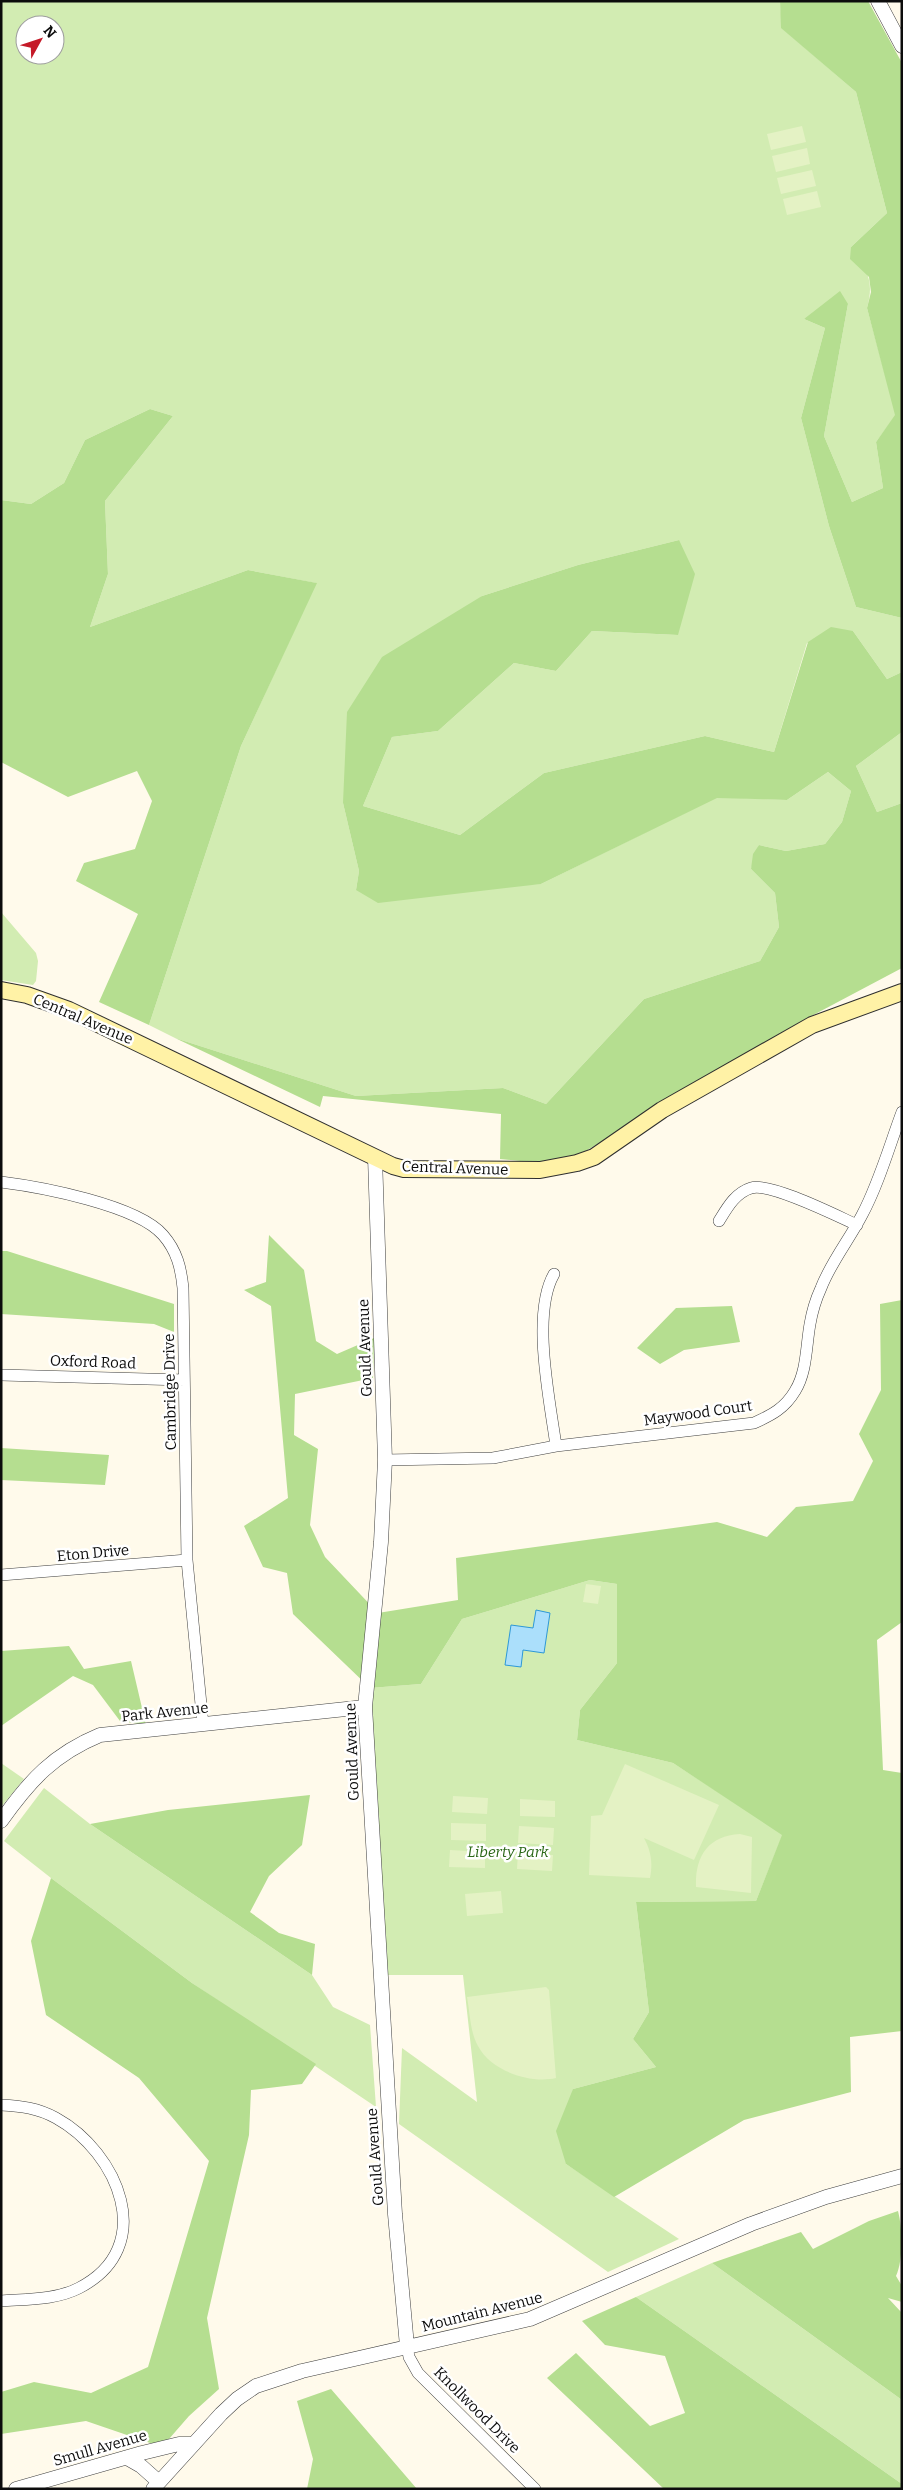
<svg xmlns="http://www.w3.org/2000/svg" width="903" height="2490" font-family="Bitter,serif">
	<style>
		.green { fill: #d2ecb2; fill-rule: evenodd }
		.forest { fill: #b5de90 }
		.pitch { fill: #e4f2c4 }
		.water { fill: #abdffb; stroke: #2d98d7 }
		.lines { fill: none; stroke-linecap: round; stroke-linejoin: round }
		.minor-casing { stroke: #3f3f3f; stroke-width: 12 }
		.tertiary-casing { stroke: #3f3f3f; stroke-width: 15 }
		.secondary-casing { stroke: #2e2e2e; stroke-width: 18 }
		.minor { stroke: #fff; stroke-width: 11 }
		.tertiary { stroke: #fff; stroke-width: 14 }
		.secondary { stroke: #fff2a6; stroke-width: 16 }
		.labels { text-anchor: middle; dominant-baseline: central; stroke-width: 5; stroke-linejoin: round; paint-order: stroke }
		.street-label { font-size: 15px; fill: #0c0c0c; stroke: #fff }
		.park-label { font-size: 15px; font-style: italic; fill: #2b6818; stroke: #fff }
	</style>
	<rect width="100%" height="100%" fill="#fffaeb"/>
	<path class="green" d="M 1,1 L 780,1 L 782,28 L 856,92 L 887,213 L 851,247 C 866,270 875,279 867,308 L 896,415 L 876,442 L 883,488 L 852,502 L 824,436 L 848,304 L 804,319 L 825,328 L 801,418 L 829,526 L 856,607 L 902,618 L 902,672 L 887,679 L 853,631 L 807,643 L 774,752 L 705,736 L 544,773 L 460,835 L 363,806 L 392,737 L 438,731 L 514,663 L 556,671 L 592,631 L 678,635 L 679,540 L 578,565 L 482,596 L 343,803 L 359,871 L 356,890 L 541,884 L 717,797 L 787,800 L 828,772 L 851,791 L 842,822 L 825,844 L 786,851 L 759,845 L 751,869 L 775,893 L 779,927 L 760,961 L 644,999 L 546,1104 L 503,1088 L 356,1096 L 175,1038 L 149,1025 L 241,746 L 316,583 L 248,570 L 90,627 L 108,574 L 105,501 L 173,416 L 150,409 L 85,440 L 64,483 L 31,504 L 1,500 ZM 25,25 L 55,25 L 55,55 L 25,55 Z
		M 902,732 L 902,803 L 877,812 L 856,766 Z
		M 1,912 L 36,953 L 38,961 L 36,981 L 33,985 L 1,980 Z
		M 590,1580 L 617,1584 L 617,1663 L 580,1710 L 577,1740 L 673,1763 L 783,1834 L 756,1901 L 636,1902 L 649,2012 L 633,2039 L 656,2067 L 573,2089 L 566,2164 L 679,2239 L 608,2272 L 399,2124 L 402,2048 L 477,2102 L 463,1975 L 381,1975 L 370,1688 L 421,1684 L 462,1619 Z
		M 1,1763 L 24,1779 L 1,1807 Z
		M 44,1788 L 90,1824 L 312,1975 L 333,2007 L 370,2025 L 376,2107 L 192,1983 L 51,1878 L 4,1841 Z
		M 712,2263 L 902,2400 L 902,2484 L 636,2297 Z"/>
	<path class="forest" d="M 780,1 L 868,1 L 902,63 L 902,618 L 856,607 L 829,526 L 801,418 L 825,328 L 804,319 L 840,291 L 848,304 L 824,436 L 852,502 L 883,488 L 876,442 L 895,415 L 867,308 L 871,292 L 869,277 L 850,259 L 851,247 L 887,213 L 856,92 L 781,28 Z
		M 150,409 L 173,416 L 105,501 L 108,574 L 90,627 L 248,570 L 317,583 L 241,746 L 149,1025 L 99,1002 L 138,914 L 76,881 L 84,863 L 135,849 L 152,801 L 137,771 L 68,797 L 1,762 L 1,500 L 31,504 L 64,483 L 85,440 Z
		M 679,540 L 695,574 L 678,635 L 592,631 L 556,671 L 514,663 L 438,731 L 392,737 L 363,806 L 460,835 L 544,773 L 705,736 L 774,752 L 808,642 L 831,627 L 853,631 L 887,679 L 902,672 L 902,732 L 856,766 L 877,812 L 902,803 L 902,968 L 802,1021 L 584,1152 L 550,1164 L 500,1159 L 501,1114 L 323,1096 L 320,1107 L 175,1038 L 356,1096 L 503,1088 L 546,1104 L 644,999 L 760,961 L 779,927 L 775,893 L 751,869 L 753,854 L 759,845 L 786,851 L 825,844 L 842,822 L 851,791 L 828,772 L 787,800 L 717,798 L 541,884 L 378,903 L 356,890 L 359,871 L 343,803 L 347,712 L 382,657 L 482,596 L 578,565 Z
		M 269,1235 L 304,1270 L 316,1341 L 337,1354 L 374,1338 L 373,1378 L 295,1394 L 294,1435 L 318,1449 L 310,1525 L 325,1557 L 378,1613 L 458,1600 L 456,1558 L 717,1522 L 767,1537 L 796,1507 L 853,1501 L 873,1461 L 859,1434 L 881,1390 L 880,1304 L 902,1300 L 902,1622 L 877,1640 L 883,1770 L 902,1773 L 902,2031 L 850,2037 L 851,2092 L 744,2120 L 614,2197 L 566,2164 L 556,2131 L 573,2089 L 656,2067 L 633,2039 L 649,2012 L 636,1902 L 756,1901 L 782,1835 L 673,1763 L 577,1740 L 580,1710 L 617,1663 L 617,1584 L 590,1580 L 462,1619 L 421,1684 L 370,1688 L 293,1614 L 287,1573 L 263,1567 L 244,1526 L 288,1498 L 271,1306 L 244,1290 L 266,1282 Z
		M 1,1251 L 7,1251 L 174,1304 L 174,1332 L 154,1324 L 1,1314 Z
		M 732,1306 L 740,1342 L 684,1350 L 660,1364 L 637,1348 L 676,1308 Z
		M 1,1448 L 109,1455 L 105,1485 L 1,1480 Z
		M 69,1646 L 84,1669 L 131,1661 L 146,1725 L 120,1721 L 93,1685 L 73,1676 L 1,1726 L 1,1651 Z
		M 310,1795 L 302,1845 L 269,1876 L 250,1912 L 279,1933 L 315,1944 L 312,1975 L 90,1824 L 168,1810 Z
		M 51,1878 L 192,1983 L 316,2064 L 302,2084 L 251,2090 L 249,2135 L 207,2318 L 219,2389 L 189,2416 L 162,2447 L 86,2421 L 1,2434 L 1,2392 L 34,2382 L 91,2393 L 148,2367 L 209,2161 L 139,2078 L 46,2015 L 31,1941 Z
		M 898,2211 C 903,2230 903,2261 896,2276 L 902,2286 L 902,2302 L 888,2298 L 902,2313 L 902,2400 L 712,2263 L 801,2232 L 813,2249 L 869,2221 Z
		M 636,2297 L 902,2484 L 902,2489 L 664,2489 L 547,2378 L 576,2353 L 650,2426 L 685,2413 L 665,2356 L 605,2345 L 582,2321 Z
		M 331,2389 L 417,2489 L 307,2489 L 313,2459 L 297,2401 Z"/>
	<path class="pitch" d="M 802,126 L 806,142 L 771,150 L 767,134 Z
		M 807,148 L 810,164 L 776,172 L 772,156 Z
		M 812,170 L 816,186 L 781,194 L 777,178 Z
		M 817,191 L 821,207 L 787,215 L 783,199 Z
		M 586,1584 L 601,1586 L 598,1604 L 583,1602 Z
		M 625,1764 L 719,1805 L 694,1860 L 644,1838 C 651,1851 653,1863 650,1878 L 589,1875 L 591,1816 L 602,1815 Z
		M 453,1796 L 488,1798 L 487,1814 L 452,1812 Z
		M 520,1799 L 555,1801 L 555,1817 L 520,1816 Z
		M 451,1823 L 486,1824 L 486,1841 L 451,1840 Z
		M 519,1826 L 554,1828 L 553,1845 L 518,1843 Z
		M 740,1834 L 752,1837 L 751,1893 L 696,1887 C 695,1856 708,1836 740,1834 Z
		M 450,1850 L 485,1852 L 485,1868 L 449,1867 Z
		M 518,1853 L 553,1855 L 552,1871 L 517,1869 Z
		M 501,1891 L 503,1913 L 467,1916 L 465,1894 Z
		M 546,1987 L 549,1990 L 556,2078 C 530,2084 491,2071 478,2046 C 470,2032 470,2013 467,1997 Z"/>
	<path class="water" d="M 536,1610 L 550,1613 L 544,1653 L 523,1650 L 521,1667 L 505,1665 L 511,1625 L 533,1628 Z"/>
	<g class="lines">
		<g class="minor-casing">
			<path id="minor" d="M 1,1182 C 41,1187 137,1205 163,1235 C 177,1251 181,1268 183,1288 L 187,1560 L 203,1725
				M 719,1221 C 727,1208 735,1193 751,1188 C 770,1182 837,1216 857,1225
				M 554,1274 C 531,1314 550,1401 556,1446
				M 1,1375 L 184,1380
				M 385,1460 L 493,1458 L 556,1446 L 754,1423 C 772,1415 785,1408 795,1391 C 807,1372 806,1346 810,1324 C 812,1312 816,1299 821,1288 C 831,1262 849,1240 862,1215 C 879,1183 889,1147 902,1112
				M 1,1575 L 187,1560
				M 1,2105 C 21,2106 38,2108 56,2118 C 118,2152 159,2247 79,2288 C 56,2300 27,2299 1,2301
				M 407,2346 L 409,2357 L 418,2373 L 535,2489"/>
		</g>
		<g class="tertiary-casing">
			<path id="tertiary" d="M 878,1 L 902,46
				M 375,1157 L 385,1460 L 381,1542 L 365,1707 L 395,2214 L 407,2346
				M 1,1821 C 30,1780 54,1754 100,1735 L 365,1707
				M 127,2458 L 141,2466 L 159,2482
				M 16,2489 L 142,2453 L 179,2444 L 194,2444
				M 153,2489 L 221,2414 L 237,2399 L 256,2386 L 302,2371 L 530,2319 L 751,2224 L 826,2197 L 902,2176"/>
		</g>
		<g class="secondary-casing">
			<path id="secondary" d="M 1,990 L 27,995 L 69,1010 L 393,1166 L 404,1169 L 540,1170 L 577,1163 L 594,1157 L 662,1110 L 812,1025 L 902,992"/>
		</g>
		<use href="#minor" class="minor"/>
		<use href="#tertiary" class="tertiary"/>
		<use href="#secondary" class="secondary"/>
	</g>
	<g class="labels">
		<g class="street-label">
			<text transform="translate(83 1019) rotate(23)">Central Avenue</text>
			<text transform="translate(455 1168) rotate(2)">Central Avenue</text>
			<text transform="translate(365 1348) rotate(-92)">Gould Avenue</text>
			<text transform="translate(93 1362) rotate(2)">Oxford Road</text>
			<text transform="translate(170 1392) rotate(-91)">Cambridge Drive</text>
			<text transform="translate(698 1413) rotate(-8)">Maywood Court</text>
			<text transform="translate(93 1553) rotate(-5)">Eton Drive</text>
			<text transform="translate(165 1712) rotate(-6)">Park Avenue</text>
			<text transform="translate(352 1752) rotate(-92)">Gould Avenue</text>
			<text transform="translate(375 2157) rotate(-94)">Gould Avenue</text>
			<text transform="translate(482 2312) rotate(-14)">Mountain Avenue</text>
			<text transform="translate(477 2410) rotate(45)">Knollwood Drive</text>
			<text transform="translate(100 2448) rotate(-16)">Smull Avenue</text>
		</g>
		<g class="park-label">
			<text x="508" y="1852">Liberty Park</text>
		</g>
	</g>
	<rect width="903" height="2490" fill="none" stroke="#0c0c0c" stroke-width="5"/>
	<g transform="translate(40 40) rotate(50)"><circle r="24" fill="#ffffff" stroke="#9e9e9e"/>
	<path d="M0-4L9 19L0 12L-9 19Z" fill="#c51a28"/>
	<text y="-8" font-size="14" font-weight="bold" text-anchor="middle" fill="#0c0c0c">N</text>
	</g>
</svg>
